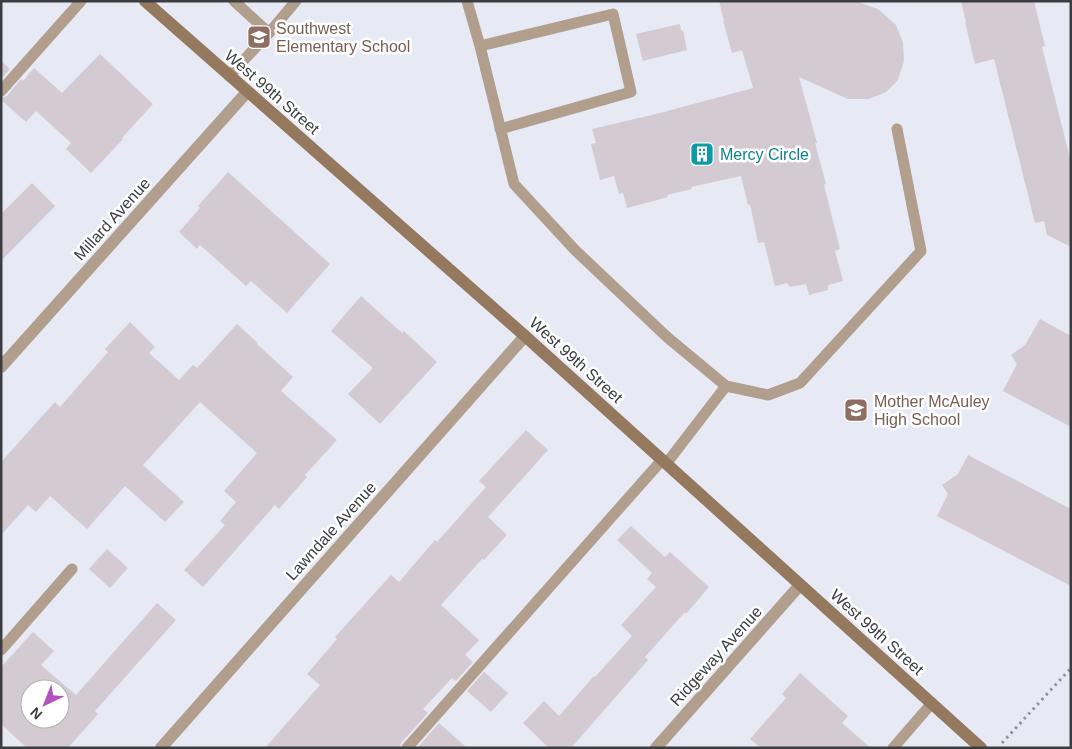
<svg xmlns="http://www.w3.org/2000/svg" width="1072" height="749" font-family="Arial,sans-serif">
	<style>
		.building { fill: #d3cad2; fill-rule: evenodd }
		.lines { fill: none; stroke-linecap: round; stroke-linejoin: round }
		.path { stroke: #92949c; stroke-width: 3; stroke-dasharray: 2.5 4; stroke-linecap: butt }
		.lane { stroke: #b19e8c; stroke-width: 11 }
		.street { stroke: #b19e8c; stroke-width: 12 }
		.secondary { stroke: #95795f; stroke-width: 12 }
		.labels { text-anchor: middle; dominant-baseline: central; stroke-width: 5; stroke-linejoin: round; paint-order: stroke }
		.education-label { font-size: 16px; fill: #785e54; stroke: #fff; text-anchor: start }
		.street-label { font-size: 16px; fill: #3b3d41; stroke: #fff }
		.culture-label { font-size: 16px; fill: #0d838f; stroke: #fff; text-anchor: start }
	</style>
	<rect width="100%" height="100%" fill="#e7eaf5"/>
	<path class="building" d="M 719,1 L 855,1 L 878,9 L 896,25 L 903,43 L 904,61 L 898,80 L 886,92 L 869,99 L 848,99 L 799,77 L 817,143 L 815,143 L 826,184 L 824,185 L 840,249 L 835,251 L 843,281 L 828,285 L 828,290 L 809,295 L 806,284 L 790,287 L 787,283 L 775,286 L 764,242 L 758,243 L 750,204 L 748,205 L 741,176 L 691,187 L 692,189 L 667,195 L 668,197 L 627,208 L 623,193 L 619,194 L 614,176 L 600,180 L 591,144 L 596,143 L 592,129 L 660,113 L 753,88 L 742,50 L 732,53 L 723,21 L 724,21 Z
		M 961,1 L 1034,1 L 1045,46 L 1042,47 L 1071,162 L 1071,247 L 1047,235 L 1044,221 L 1035,223 L 994,59 L 975,64 L 965,22 L 966,22 Z
		M 680,24 L 681,31 L 683,30 L 687,50 L 643,61 L 636,34 Z
		M 100,54 L 153,104 L 122,138 L 123,139 L 91,173 L 66,149 L 71,143 L 36,111 L 26,122 L 1,100 L 1,98 L 7,96 L 21,79 L 23,81 L 34,68 L 62,93 Z
		M 1,61 L 10,69 L 1,79 Z
		M 228,172 L 330,264 L 287,313 L 251,281 L 246,286 L 200,245 L 197,249 L 179,232 L 200,208 L 198,206 Z
		M 32,183 L 55,206 L 1,261 L 1,214 Z
		M 361,296 L 402,333 L 404,331 L 437,362 L 380,424 L 348,394 L 373,368 L 331,331 Z
		M 1040,319 L 1071,336 L 1071,427 L 1003,391 L 1017,364 L 1011,355 L 1025,345 Z
		M 130,322 L 155,347 L 149,353 L 179,380 L 193,365 L 197,368 L 237,324 L 258,343 L 257,344 L 293,377 L 281,391 L 337,440 L 305,475 L 307,477 L 279,509 L 275,505 L 203,587 L 184,570 L 225,525 L 220,521 L 236,502 L 224,491 L 257,453 L 200,402 L 143,465 L 184,502 L 165,522 L 125,486 L 87,529 L 50,496 L 36,512 L 28,505 L 1,535 L 1,462 L 55,402 L 60,407 L 108,352 L 105,349 Z
		M 526,430 L 548,450 L 488,517 L 507,535 L 484,560 L 482,559 L 441,605 L 479,640 L 465,655 L 473,662 L 456,681 L 452,678 L 423,709 L 428,713 L 401,743 L 400,748 L 265,748 L 320,685 L 307,674 L 337,639 L 335,637 L 391,575 L 399,582 L 435,540 L 437,542 L 486,487 L 479,481 Z
		M 968,455 L 1071,509 L 1071,586 L 937,516 L 948,494 L 942,485 L 958,474 Z
		M 631,526 L 665,557 L 670,552 L 709,587 L 686,614 L 685,612 L 645,657 L 648,660 L 571,748 L 549,748 L 523,723 L 544,701 L 559,716 L 594,676 L 595,677 L 632,636 L 621,625 L 656,587 L 647,579 L 652,573 L 617,540 Z
		M 107,549 L 128,568 L 110,588 L 89,569 Z
		M 157,603 L 176,620 L 95,711 L 98,714 L 68,748 L 27,748 L 1,724 L 1,667 L 33,632 L 54,651 L 41,665 L 76,695 ZM 30,689 L 60,689 L 60,719 L 30,719 Z
		M 484,672 L 508,693 L 491,712 L 467,691 Z
		M 800,673 L 848,716 L 842,723 L 871,748 L 761,748 L 750,739 L 786,698 L 782,694 Z
		M 439,723 L 467,748 L 417,748 Z"/>
	<g class="lines">
		<path class="path" d="M 1002,743 L 1071,668"/>
		<path class="lane" d="M 467,1 L 480,46 L 514,184 L 575,250 L 667,337 L 726,386 L 666,464
			M 269,33 L 296,1
			M 480,46 L 613,14 L 631,92 L 500,129
			M 229,76 L 269,33 L 234,1
			M 1,91 L 81,1
			M 726,386 L 768,395 L 800,383 L 921,251 L 897,129
			M 1,650 L 72,569
			M 407,748 L 662,460
			M 893,748 L 932,703"/>
		<path class="street" d="M 1,367 L 247,92
			M 161,748 L 525,336
			M 656,748 L 800,585"/>
		<path class="secondary" d="M 145,1 L 525,336 L 981,748"/>
	</g>
	<defs>
		<g id="school-square" transform="scale(1.25)"><rect x="-9" y="-9" width="18" height="18" rx="4" fill="#8d6e63" stroke="#fff"/><path d="M0-5L7-2L0 1L-7-2ZM-4 1L0 2.5L4 1V4Q0 6-4 4Z" fill="#fff"/></g>
		<g id="building-square" transform="scale(1.25)"><rect x="-9" y="-9" width="18" height="18" rx="4" fill="#0f9aa8" stroke="#fff"/><path d="M-4-6H4V6H1V3H-1V6H-4ZM-2.5-4.3h1.7v1.8h-1.7ZM.8-4.3h1.7v1.8H.8ZM-2.5-1h1.7V.8h-1.7ZM.8-1h1.7V.8H.8Z" fill="#fff"/></g>
	</defs>
	<g fill-rule="evenodd">
		<use href="#school-square" x="259" y="37"/>
		<use href="#building-square" x="702" y="154"/>
		<use href="#school-square" x="856" y="410"/>
	</g>
	<g class="labels">
		<g class="education-label">
			<text x="276" y="28">Southwest<tspan x="276" dy="18">Elementary School</tspan></text>
			<text x="874" y="401">Mother McAuley<tspan x="874" dy="18">High School</tspan></text>
		</g>
		<g class="street-label">
			<text transform="translate(272 92) rotate(41)">West 99th Street</text>
			<text transform="translate(112 219) rotate(-48)">Millard Avenue</text>
			<text transform="translate(576 360) rotate(42)">West 99th Street</text>
			<text transform="translate(331 531) rotate(-48)">Lawndale Avenue</text>
			<text transform="translate(877 632) rotate(42)">West 99th Street</text>
			<text transform="translate(716 656) rotate(-48)">Ridgeway Avenue</text>
		</g>
		<g class="culture-label">
			<text x="720" y="154">Mercy Circle</text>
		</g>
	</g>
	<rect width="1072" height="749" fill="none" stroke="#3b3d41" stroke-width="5"/>
	<g transform="translate(45 704) rotate(223)"><circle r="24" fill="#ffffff" stroke="#b1b1b3"/>
	<path d="M0-4L9 19L0 12L-9 19Z" fill="#b053bd"/>
	<text y="-8" font-size="14" font-weight="bold" text-anchor="middle" fill="#3b3d41">N</text>
	</g>
</svg>
